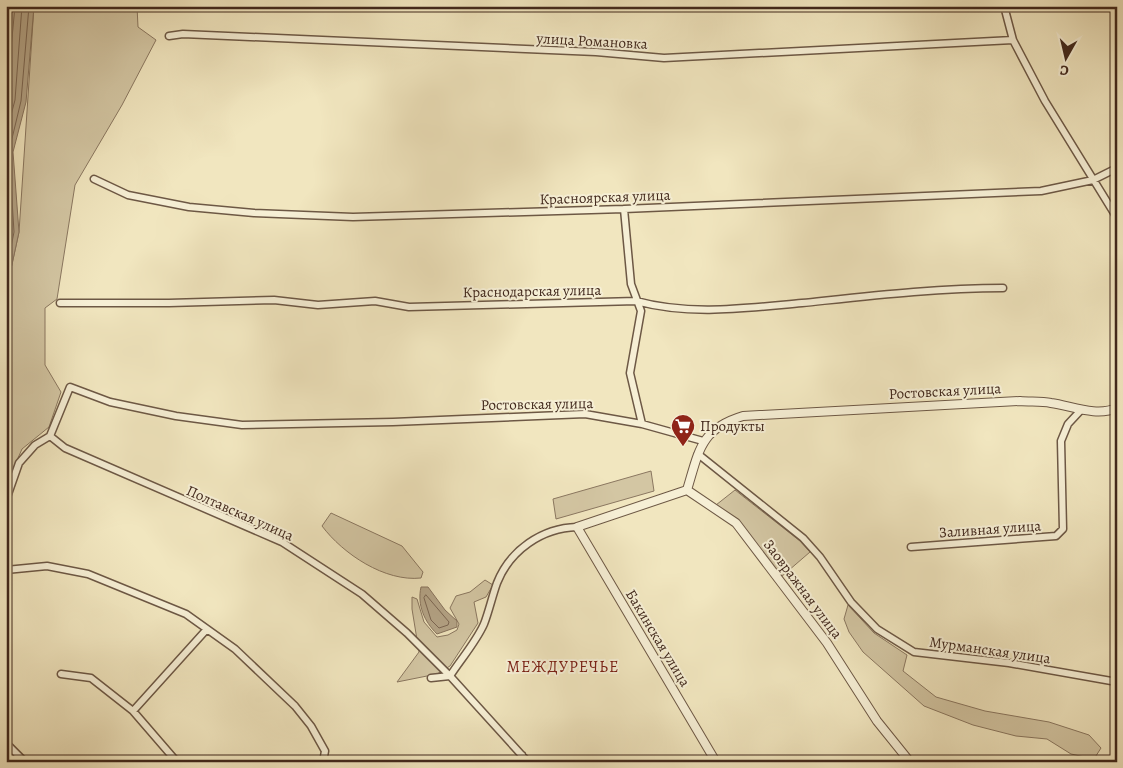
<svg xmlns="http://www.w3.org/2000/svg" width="1123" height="768" font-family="Alegreya,serif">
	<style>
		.green { fill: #d3c6a3; stroke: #8a7760 }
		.water { fill: #b5a588; stroke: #87735d }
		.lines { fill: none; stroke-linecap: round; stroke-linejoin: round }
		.shore { stroke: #7b6652; stroke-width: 1 }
		.minor-casing { stroke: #6d5845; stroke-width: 9 }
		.tertiary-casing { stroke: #6d5845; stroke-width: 10 }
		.minor { stroke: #f6efd5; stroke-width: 6 }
		.tertiary { stroke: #f6efd5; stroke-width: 8 }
		.labels { text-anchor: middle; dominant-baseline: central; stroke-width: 4; stroke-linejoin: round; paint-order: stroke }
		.street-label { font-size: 15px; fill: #41281c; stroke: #f6efd5 }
		.poi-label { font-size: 15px; fill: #41281c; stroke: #f6efd5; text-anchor: start }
		.neighbourhood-label { font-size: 16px; letter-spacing: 1px; fill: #7a1f14; stroke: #f6efd5 }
	</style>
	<rect width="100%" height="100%" fill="#f1e6bf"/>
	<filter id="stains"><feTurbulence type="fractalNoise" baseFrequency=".004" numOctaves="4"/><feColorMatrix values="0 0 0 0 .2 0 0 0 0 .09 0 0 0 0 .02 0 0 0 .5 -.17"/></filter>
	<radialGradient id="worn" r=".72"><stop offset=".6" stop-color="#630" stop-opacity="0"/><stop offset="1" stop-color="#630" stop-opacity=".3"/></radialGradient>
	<path class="green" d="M 34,6 L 137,6 L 138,27 L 156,40 L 122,105 L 75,185 L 57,299 L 45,308 L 45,365 L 61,392 L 49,427 L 22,449 L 6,485 L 6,292 L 19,232 Z
		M 651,471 L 654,491 L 556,519 L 553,499 Z
		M 735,490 L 800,541 L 810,552 L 781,577 L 739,523 L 716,505 Z
		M 331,513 L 402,546 L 423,572 L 421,578 C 385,582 343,554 322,526 Z
		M 485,580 L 493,585 L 486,597 L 474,602 L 478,623 L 450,666 L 437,674 L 397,682 L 419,652 L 412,609 L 412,597 L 417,599 L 424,622 L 437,637 L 448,635 L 457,630 L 459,624 L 450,608 L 456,596 L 470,592 Z
		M 848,605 L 874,633 L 907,655 L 903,671 L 936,697 L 985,711 L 1049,722 L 1089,735 L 1101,748 L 1094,759 L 1071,754 L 1047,739 L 1016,736 L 973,725 L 924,706 L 863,652 L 849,632 L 844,619 Z"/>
	<path class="water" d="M 6,6 L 34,6 L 26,102 L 13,152 L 19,232 L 6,292 Z
		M 421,587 L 428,587 L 445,610 L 457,621 L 457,627 L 437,634 C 424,621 417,605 421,587 Z"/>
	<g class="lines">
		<path class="shore" d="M 6,103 L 15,6
			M 6,134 L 15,100 L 22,6
			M 6,273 L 14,232 L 9,151 L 21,101 L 29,6
			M 426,595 L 449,622 L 448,625 L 439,628 L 431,620 L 424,598 Z"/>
		<g class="minor-casing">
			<path id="minor" d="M 1004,6 L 1013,40 L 1045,101 L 1117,218
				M 169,36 L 183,34 L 596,52 L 664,58 L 1013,40
				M 94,179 L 128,195 L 189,207 L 254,213 L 353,217 L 624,209 L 1041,191 L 1093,180 L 1117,168
				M 624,209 L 631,284 L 641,311 L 630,373 L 642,424
				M 60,303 L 169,303 L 274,300 L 318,305 L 375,301 L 409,307 L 636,301 C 690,316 747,308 802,303 C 869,296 936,288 1003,288
				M 50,436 L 65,448 L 282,542 L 362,594 L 407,633 L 450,676 L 528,762
				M 698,454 L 803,538 L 820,557 L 851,602 L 877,629 L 914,652 L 1009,663 L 1117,682
				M 6,500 L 19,463 L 35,445 L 50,436 L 70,387 L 110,402 L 176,416 L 242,425 L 393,422 L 585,414 L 642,424 L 703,441
				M 911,547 L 1056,536 L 1063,529 L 1061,441 L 1068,424 L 1081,410
				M 6,570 L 47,566 L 88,574 L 186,614 L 235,649 L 295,706 L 311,726 L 325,751 L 323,762
				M 61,674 L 91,678 L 133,711 L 177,762
				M 450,676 C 461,659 476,642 484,624 C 489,611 492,597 497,583 C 510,550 542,528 577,527
				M 431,678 L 450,676
				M 133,711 L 207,629
				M 6,743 L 25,762
				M 81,762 L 81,761
				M 516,762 L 522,755"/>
		</g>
		<g class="tertiary-casing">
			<path id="tertiary" d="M 687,490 C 699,451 700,429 743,416 L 1020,401 C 1030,402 1041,401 1051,403 C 1072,406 1096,417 1117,408
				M 687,490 L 577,527 L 716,762
				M 687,490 L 736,523 L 827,643 L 877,721 L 910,762"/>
		</g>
		<use href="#minor" class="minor"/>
		<use href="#tertiary" class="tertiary"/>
	</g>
	<defs>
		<g id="supermarket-pin" transform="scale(1.25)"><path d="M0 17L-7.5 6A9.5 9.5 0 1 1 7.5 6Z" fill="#8f2418" stroke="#f6efd5"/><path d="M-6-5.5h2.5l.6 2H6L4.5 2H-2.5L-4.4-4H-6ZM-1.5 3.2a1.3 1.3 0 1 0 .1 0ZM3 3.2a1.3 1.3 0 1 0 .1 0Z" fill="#fff"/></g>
	</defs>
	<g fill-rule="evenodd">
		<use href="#supermarket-pin" x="683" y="426"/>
	</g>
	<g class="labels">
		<g class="street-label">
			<text transform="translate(592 41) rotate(3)">улица Романовка</text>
			<text transform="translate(605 197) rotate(-2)">Красноярская улица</text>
			<text transform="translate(532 291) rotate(-1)">Краснодарская улица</text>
			<text transform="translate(945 391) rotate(-3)">Ростовская улица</text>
			<text transform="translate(537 404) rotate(-1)">Ростовская улица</text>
			<text transform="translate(240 513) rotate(24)">Полтавская улица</text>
			<text transform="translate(990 529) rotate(-4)">Заливная улица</text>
			<text transform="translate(803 589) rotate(53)">Заовражная улица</text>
			<text transform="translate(658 638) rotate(59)">Бакинская улица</text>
			<text transform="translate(990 650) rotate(8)">Мурманская улица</text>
		</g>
		<g class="poi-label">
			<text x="700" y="426">Продукты</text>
		</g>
		<g class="neighbourhood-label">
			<text x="563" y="667">МЕЖДУРЕЧЬЕ</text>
		</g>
	</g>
	<rect width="1123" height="768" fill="none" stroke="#f1e6bf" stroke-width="25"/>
	<rect x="8" y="8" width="1108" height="753" fill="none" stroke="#41281c" stroke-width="2.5"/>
	<rect x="12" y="12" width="1098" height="743" fill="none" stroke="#41281c"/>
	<g transform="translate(1066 58) rotate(188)" stroke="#f6efd5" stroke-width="4" paint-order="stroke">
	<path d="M0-4L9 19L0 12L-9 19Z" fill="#41281c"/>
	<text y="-8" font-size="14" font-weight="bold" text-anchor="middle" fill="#41281c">С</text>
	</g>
	<rect width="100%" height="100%" filter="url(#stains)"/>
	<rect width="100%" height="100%" fill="url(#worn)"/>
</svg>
